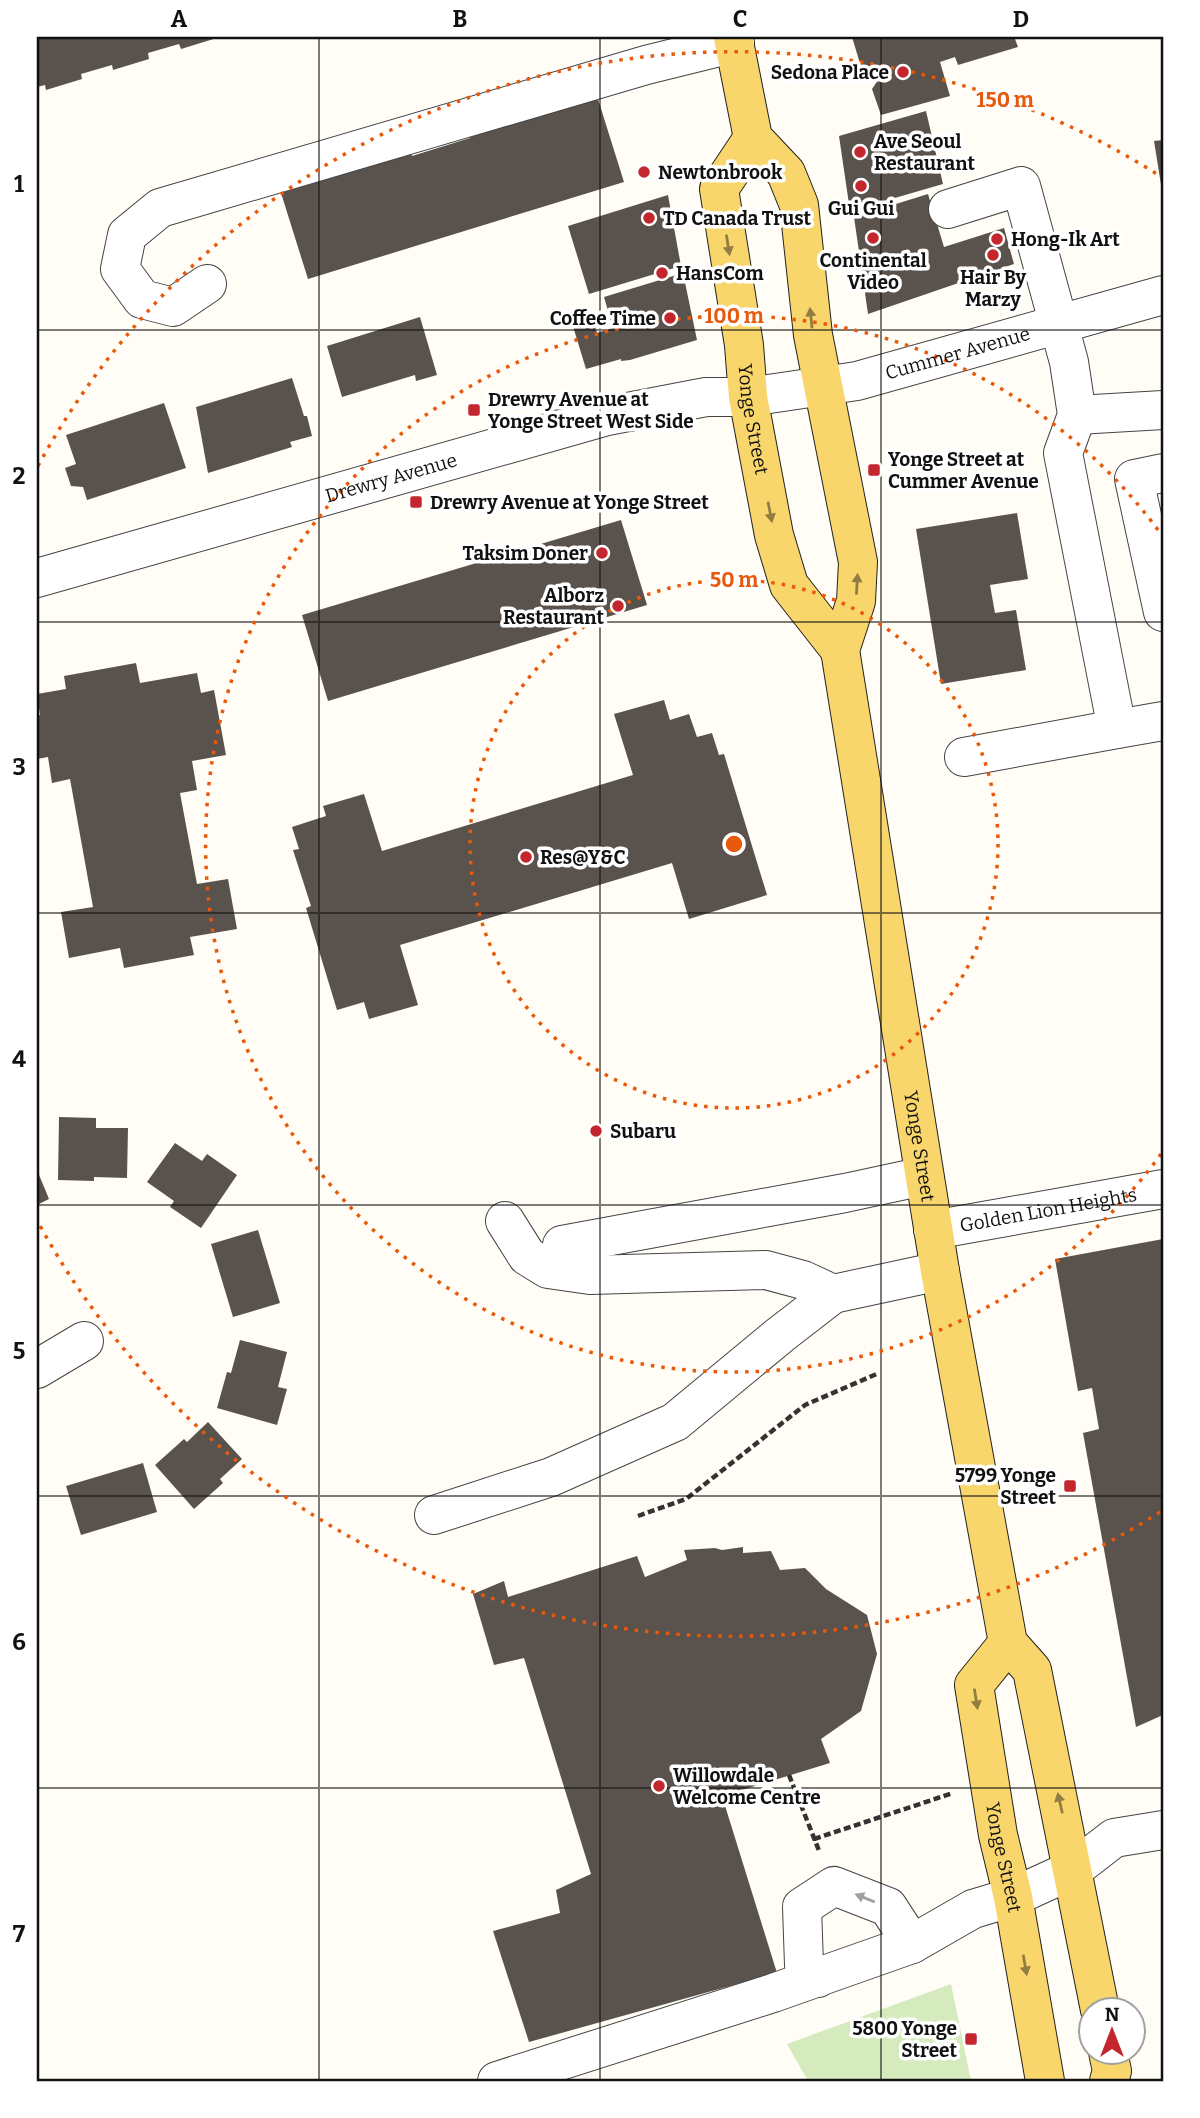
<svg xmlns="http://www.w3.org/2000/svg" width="1200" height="2118" font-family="Bitter,serif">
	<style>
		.green { fill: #d5ebbd }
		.building { fill: #5a524d }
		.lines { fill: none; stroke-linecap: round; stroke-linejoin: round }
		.minor-casing { stroke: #444; stroke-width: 40 }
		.major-casing { stroke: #222; stroke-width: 40 }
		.path { stroke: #333; stroke-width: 4.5; stroke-dasharray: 7 3.5; stroke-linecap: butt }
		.minor { stroke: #fff; stroke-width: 38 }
		.major { stroke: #f9d66b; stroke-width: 38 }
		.oneway { fill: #917d42 }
		.oneway2 { fill: #a0a0a0 }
		.grid { fill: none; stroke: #111; stroke-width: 2; stroke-opacity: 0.55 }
		.ring { fill: none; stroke: #e8590c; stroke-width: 3.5; stroke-dasharray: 3.5 7 }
		.poi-dot { fill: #c4262e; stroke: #fff; stroke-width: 2.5 }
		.labels { text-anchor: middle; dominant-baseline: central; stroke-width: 7; stroke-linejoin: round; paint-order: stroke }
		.poi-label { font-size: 19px; font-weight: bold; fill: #111; stroke: #fff; text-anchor: start }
		.street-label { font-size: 19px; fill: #111; stroke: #fff }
		.centre { fill: #e8590c; stroke: #fff; stroke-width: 3.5 }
		.ring-label { font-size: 21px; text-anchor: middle; font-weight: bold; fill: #e8590c; stroke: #fff; stroke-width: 7; stroke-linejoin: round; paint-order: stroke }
		.neatline { fill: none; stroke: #111; stroke-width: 2.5 }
		.grid-label { font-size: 23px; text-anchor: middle; font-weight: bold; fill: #111 }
	</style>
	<rect width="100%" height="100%" fill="#fffdf5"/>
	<path class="green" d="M 951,1984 L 971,2081 L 808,2081 L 787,2044 Z"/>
	<path class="building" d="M 37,37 L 220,37 L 181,49 L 179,44 L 148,53 L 149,59 L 113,70 L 112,65 L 81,74 L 82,79 L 46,90 L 45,85 L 37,87 Z
		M 852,37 L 1021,37 L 1015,39 L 1018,47 L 958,65 L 955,57 L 940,62 L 950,96 L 881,115 L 872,89 L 878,80 L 865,80 Z
		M 597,96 L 624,182 L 308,279 L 281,193 L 411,152 L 412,156 L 470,138 L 469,134 Z
		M 926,111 L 943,184 L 850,211 L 839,136 Z
		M 1163,140 L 1163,191 L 1162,191 L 1154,141 Z
		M 928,194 L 944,247 L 1004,228 L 1014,264 L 868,314 L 854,217 Z
		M 668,195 L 681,266 L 589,294 L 568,226 Z
		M 683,273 L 697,340 L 630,360 L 621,361 L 621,359 L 586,369 L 572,323 L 592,317 L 597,333 L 613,328 L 604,297 Z
		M 420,317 L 437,375 L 416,381 L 415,375 L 342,397 L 327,346 Z
		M 292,378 L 304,416 L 307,416 L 312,436 L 290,442 L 292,447 L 208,473 L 196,407 Z
		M 164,403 L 186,468 L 87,500 L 83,487 L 71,486 L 65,468 L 76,464 L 66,435 Z
		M 1017,513 L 1028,579 L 990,585 L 995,613 L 1016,610 L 1026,670 L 941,684 L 916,529 Z
		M 621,520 L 647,605 L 328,701 L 302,615 Z
		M 136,663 L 140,683 L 197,673 L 201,693 L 214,690 L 226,755 L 192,761 L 197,790 L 180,793 L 197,884 L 228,879 L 237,929 L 190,937 L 194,955 L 124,968 L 120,948 L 69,958 L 61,912 L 93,907 L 70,779 L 52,783 L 48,757 L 37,759 L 37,716 L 40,715 L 37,694 L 66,689 L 64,676 Z
		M 664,700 L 670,720 L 689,714 L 697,737 L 712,733 L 719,755 L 724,754 L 767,895 L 689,919 L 672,863 L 400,945 L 418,1005 L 369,1019 L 364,1002 L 337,1010 L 306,908 L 311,906 L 293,850 L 299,849 L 292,827 L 326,816 L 323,806 L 364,794 L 382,851 L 633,775 L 614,714 Z
		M 59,1117 L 96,1118 L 96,1128 L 128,1128 L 127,1178 L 94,1177 L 94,1181 L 58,1180 Z
		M 175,1143 L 202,1161 L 207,1154 L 237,1175 L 201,1228 L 170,1207 L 174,1201 L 147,1182 Z
		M 37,1170 L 49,1199 L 37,1205 Z
		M 258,1230 L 280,1303 L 233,1317 L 211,1244 Z
		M 1163,1239 L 1163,1715 L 1136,1727 L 1083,1433 L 1099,1429 L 1092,1388 L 1078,1391 L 1055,1259 Z
		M 240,1340 L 287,1352 L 278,1387 L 287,1389 L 277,1425 L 217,1408 L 227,1372 L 231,1373 Z
		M 208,1422 L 242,1459 L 220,1479 L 223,1483 L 194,1509 L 155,1465 L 184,1439 L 187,1442 Z
		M 143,1463 L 157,1512 L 81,1535 L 66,1486 Z
		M 743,1547 L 743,1553 L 771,1551 L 780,1570 L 805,1568 L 826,1589 L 867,1615 L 877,1654 L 861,1711 L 821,1739 L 830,1763 L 722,1796 L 777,1973 L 529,2042 L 493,1931 L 560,1913 L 556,1890 L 591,1874 L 524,1658 L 494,1665 L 473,1594 L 504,1581 L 508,1597 L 637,1556 L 645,1577 L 687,1560 L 684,1550 L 715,1548 L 722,1550 Z"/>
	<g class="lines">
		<g class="minor-casing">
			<g id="minor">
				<path d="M 948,209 L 1021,186 L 1069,362 L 1077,415 L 1063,453 L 1117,729 L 964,757"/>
				<path d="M 207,284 L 173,307 L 142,299 L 120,269 L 127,235 L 160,208 L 646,65 L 735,43"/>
				<path d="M 1077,415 L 1163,410"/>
				<path d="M 1163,473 L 1134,479 L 1163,612"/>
				<path id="s1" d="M 37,578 L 607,416 L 706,397 L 748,397 L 857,381 L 1163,295"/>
				<path d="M 1117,729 L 1163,721"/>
				<path d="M 505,1221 L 527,1256 L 548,1269 L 590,1275 L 766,1270 L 803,1280 L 833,1294 L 940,1271"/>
				<path id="s2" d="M 933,1230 L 1163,1189"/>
				<path d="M 562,1245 L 845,1193 L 924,1176"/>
				<path d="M 37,1369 L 84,1341"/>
				<path d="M 434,1515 L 551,1477 L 675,1422 L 780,1335 L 833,1294"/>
				<path d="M 818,1978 L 804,1965 L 802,1907 L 834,1886 L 888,1907 L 912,1944"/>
				<path d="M 497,2081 L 773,1993 L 912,1944 L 973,1909 L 1013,1897 L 1074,1869 L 1114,1838 L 1163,1830"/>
			</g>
		</g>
		<g class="major-casing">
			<g id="major">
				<path id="s3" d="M 733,37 L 753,138 L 786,173 L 799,205 L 813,335 L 858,562 L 856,601 L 840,650 L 940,1271 L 1008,1643 L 1032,1670 L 1100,2010"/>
				<path id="s4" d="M 753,138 L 719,189 L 744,345 L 748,397 L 774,535 L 789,585 L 840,650"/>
				<path id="s5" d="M 1008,1643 L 974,1685 L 998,1835 L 1013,1897 L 1045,2081"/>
				<path d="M 1108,2052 L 1112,2071 L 1109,2081"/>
			</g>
		</g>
		<path class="path" d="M 638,1516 L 686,1499 L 805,1405 L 879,1373
			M 789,1775 L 820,1853
			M 814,1839 L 953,1793"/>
		<use href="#minor" class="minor"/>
		<use href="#major" class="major"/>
	</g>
	<defs><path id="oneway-solid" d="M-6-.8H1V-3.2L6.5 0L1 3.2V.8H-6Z" transform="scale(1.75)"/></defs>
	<g class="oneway">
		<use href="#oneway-solid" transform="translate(728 245) rotate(81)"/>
		<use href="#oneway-solid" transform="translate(811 318) rotate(-96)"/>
		<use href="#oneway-solid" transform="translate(770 512) rotate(79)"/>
		<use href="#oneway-solid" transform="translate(857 584) rotate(-87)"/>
		<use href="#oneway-solid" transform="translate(976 1699) rotate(81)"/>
		<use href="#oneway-solid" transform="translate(1060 1803) rotate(-103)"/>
		<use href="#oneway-solid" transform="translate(1025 1965) rotate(80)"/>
	</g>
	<use class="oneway2" href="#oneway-solid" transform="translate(865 1898) rotate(-158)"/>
	<path class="grid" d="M 319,37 L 319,2081M 600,37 L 600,2081M 881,37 L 881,2081M 37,330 L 1163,330M 37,622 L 1163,622M 37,913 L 1163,913M 37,1205 L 1163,1205M 37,1496 L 1163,1496M 37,1788 L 1163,1788"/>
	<g class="ring">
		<circle cx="734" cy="844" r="264"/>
		<path d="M1161 1154A528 528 0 1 1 1161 534"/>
		<path d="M1160 1512A792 792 0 0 1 38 1222M38 466A792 792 0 0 1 1160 176"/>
	</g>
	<g class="poi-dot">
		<circle cx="903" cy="72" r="7"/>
		<circle cx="860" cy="152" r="7"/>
		<circle cx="644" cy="172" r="7"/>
		<circle cx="861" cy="186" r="7"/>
		<circle cx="649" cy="218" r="7"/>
		<circle cx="873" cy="238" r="7"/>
		<circle cx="997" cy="239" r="7"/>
		<circle cx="993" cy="255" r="7"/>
		<circle cx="662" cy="273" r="7"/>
		<circle cx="670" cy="318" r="7"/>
		<rect x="467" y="403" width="14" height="14" rx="3.5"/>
		<rect x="867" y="463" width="14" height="14" rx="3.5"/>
		<rect x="409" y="495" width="14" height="14" rx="3.5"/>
		<circle cx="602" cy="553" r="7"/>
		<circle cx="618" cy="606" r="7"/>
		<circle cx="526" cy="857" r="7"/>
		<circle cx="596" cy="1131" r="7"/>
		<rect x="1063" y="1479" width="14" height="14" rx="3.5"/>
		<circle cx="659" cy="1786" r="7"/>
		<rect x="964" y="2032" width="14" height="14" rx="3.5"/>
	</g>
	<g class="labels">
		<g class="poi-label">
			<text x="889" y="72" text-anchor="end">Sedona Place</text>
			<text x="874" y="141">Ave Seoul<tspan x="874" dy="22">Restaurant</tspan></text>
			<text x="658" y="172">Newtonbrook</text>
			<text x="861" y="208" text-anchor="middle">Gui Gui</text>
			<text x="663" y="218">TD Canada Trust</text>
			<text x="1011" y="239">Hong-Ik Art</text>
			<text x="873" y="260" text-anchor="middle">Continental<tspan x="873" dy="22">Video</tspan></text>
			<text x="676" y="273">HansCom</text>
			<text x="993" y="277" text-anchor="middle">Hair By<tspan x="993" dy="22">Marzy</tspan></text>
			<text x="656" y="318" text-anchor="end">Coffee Time</text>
			<text x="488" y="399">Drewry Avenue at<tspan x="488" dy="22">Yonge Street West Side</tspan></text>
			<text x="888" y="459">Yonge Street at<tspan x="888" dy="22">Cummer Avenue</tspan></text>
			<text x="430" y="502">Drewry Avenue at Yonge Street</text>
			<text x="588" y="553" text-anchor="end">Taksim Doner</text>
			<text x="604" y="595" text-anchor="end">Alborz<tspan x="604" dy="22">Restaurant</tspan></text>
			<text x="540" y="857">Res@Y&amp;C</text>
			<text x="610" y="1131">Subaru</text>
			<text x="1056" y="1475" text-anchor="end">5799 Yonge<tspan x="1056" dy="22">Street</tspan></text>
			<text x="673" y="1775">Willowdale<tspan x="673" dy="22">Welcome Centre</tspan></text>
			<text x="957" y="2028" text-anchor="end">5800 Yonge<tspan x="957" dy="22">Street</tspan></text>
		</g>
		<g class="street-label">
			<text stroke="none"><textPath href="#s1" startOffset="950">Cummer Avenue</textPath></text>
			<text stroke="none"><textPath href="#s4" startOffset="294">Yonge Street</textPath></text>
			<text stroke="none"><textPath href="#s1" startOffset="368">Drewry Avenue</textPath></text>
			<text stroke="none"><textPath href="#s3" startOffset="1141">Yonge Street</textPath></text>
			<text stroke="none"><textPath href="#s2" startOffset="117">Golden Lion Heights</textPath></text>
			<text stroke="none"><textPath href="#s5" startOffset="229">Yonge Street</textPath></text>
		</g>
	</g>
	<circle cx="734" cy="844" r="10" class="centre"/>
	<g class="ring-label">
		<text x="1005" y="107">150 m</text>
		<text x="734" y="323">100 m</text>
		<text x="734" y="587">50 m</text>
	</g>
	<rect width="1200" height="2118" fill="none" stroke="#ffffff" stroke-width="77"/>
	<g transform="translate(1112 2031)"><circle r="33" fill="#ffffff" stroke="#a0a0a0" stroke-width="2"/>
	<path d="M0-5L12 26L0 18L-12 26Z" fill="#c4262e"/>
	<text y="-10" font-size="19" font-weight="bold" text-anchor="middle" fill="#111111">N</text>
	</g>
	<rect x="38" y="38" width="1124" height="2042" class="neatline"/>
	<g class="grid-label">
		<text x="179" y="27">A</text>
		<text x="460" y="27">B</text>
		<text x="740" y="27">C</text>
		<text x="1021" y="27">D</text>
		<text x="19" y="192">1</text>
		<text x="19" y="484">2</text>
		<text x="19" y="775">3</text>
		<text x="19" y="1067">4</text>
		<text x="19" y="1359">5</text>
		<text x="19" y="1650">6</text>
		<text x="19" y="1942">7</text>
	</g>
</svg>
